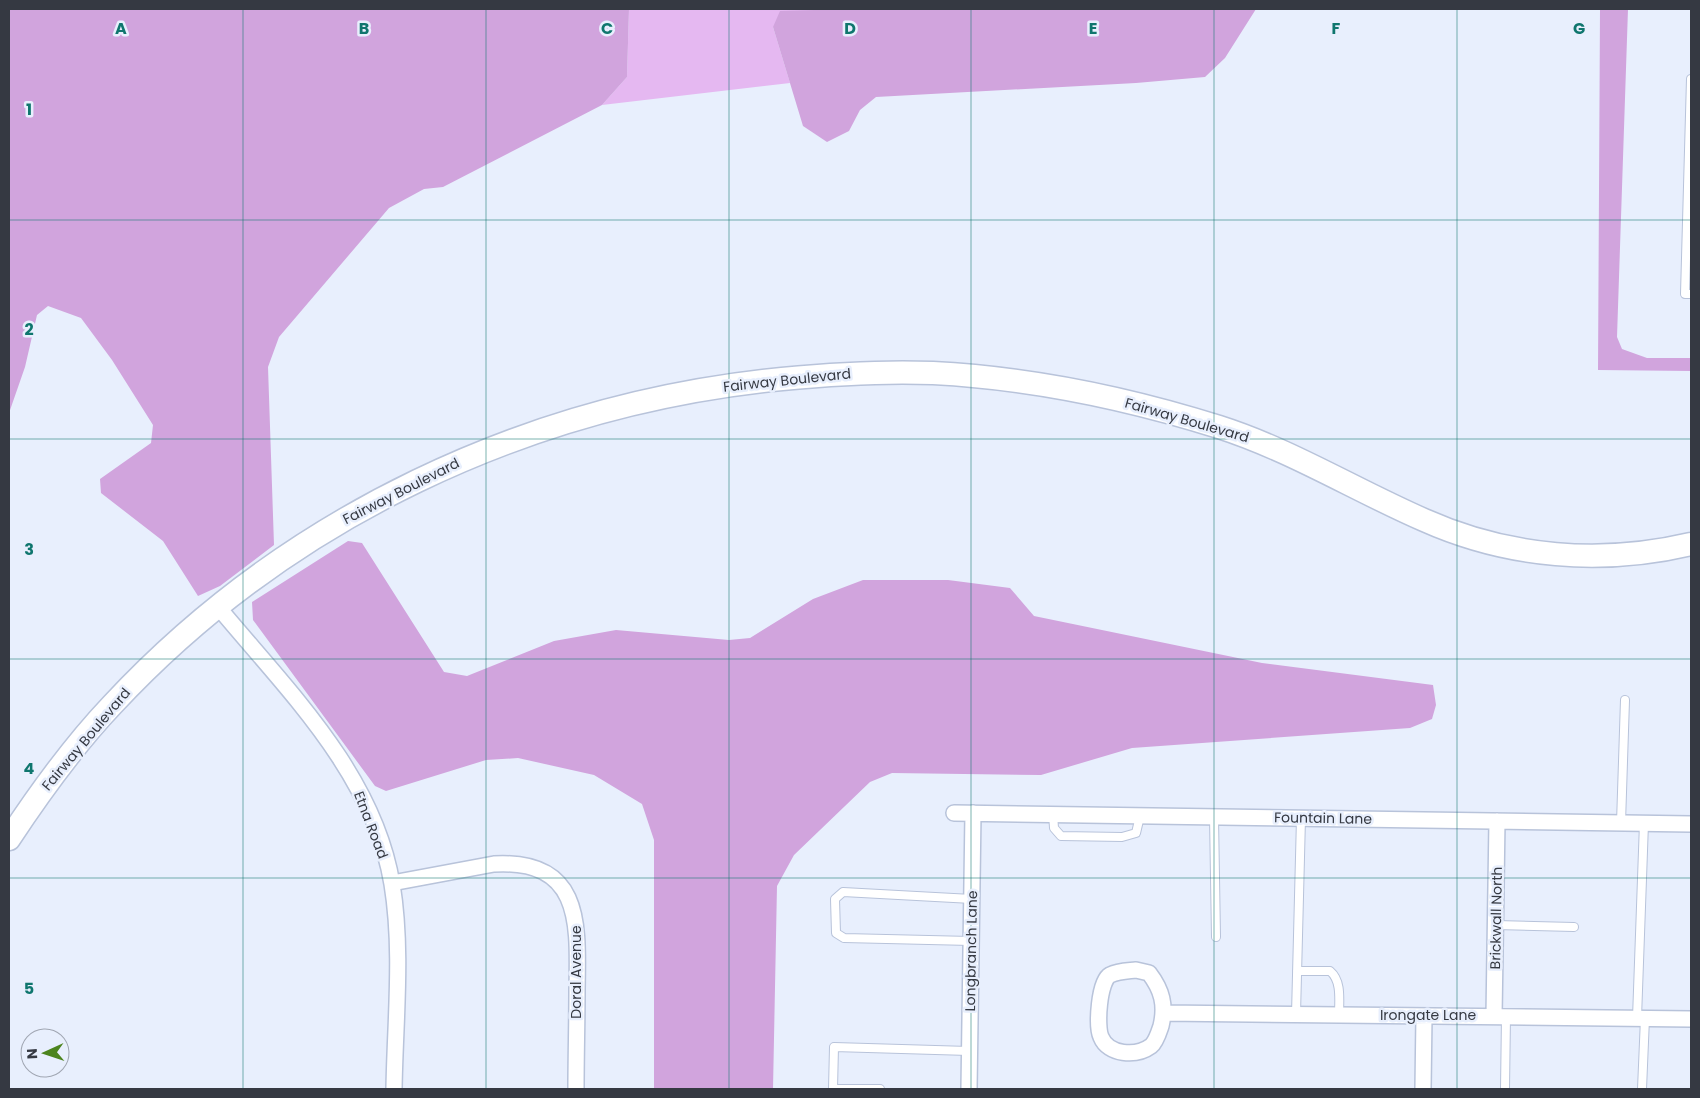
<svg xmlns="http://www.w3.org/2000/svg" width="1700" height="1098" font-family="Poppins,sans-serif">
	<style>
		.green { fill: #e5b8f1 }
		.forest { fill: #d1a4dd }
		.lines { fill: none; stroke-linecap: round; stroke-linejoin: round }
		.lane-casing { stroke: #b8c3da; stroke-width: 10 }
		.street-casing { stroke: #b8c3da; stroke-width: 18 }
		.secondary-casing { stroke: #b8c3da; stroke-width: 25 }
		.lane { stroke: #fff; stroke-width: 8 }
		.street { stroke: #fff; stroke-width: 15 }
		.secondary { stroke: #fff; stroke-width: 22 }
		.grid { fill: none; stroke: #0f766e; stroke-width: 1; stroke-opacity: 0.55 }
		.labels { text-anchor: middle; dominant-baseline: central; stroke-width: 5; stroke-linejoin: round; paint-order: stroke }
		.street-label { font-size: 14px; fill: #353942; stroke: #e8effd }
		.grid-label { font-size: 16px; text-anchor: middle; font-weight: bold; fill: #0f766e; stroke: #e8effd; stroke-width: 5; stroke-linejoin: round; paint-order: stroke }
	</style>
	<rect width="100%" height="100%" fill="#e8effd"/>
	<path class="green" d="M 629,9 L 849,9 L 773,27 L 790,83 L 602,105 L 627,77 Z"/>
	<path class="forest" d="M 9,9 L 629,9 L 627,77 L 602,105 L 443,187 L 424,189 L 389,208 L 279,337 L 268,367 L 274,545 L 220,586 L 198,596 L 163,541 L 101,493 L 100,479 L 151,443 L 153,425 L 112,360 L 81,318 L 48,306 L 37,315 L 25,367 L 9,413 Z
		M 849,9 L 1256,9 L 1225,58 L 1205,77 L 1136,83 L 876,97 L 860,110 L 849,131 L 827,142 L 803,126 L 773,27 L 780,11 Z
		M 1600,9 L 1628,9 L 1617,337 L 1622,349 L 1647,358 L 1691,358 L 1691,371 L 1598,370 Z
		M 348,541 L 362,543 L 444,672 L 467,676 L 554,641 L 616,630 L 729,640 L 750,638 L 813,599 L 863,580 L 948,580 L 1010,588 L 1034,616 L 1262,663 L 1433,685 L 1436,705 L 1432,719 L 1410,728 L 1132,748 L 1041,775 L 892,773 L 870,782 L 794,855 L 777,886 L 773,1089 L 654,1089 L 654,840 L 642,804 L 594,775 L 518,758 L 486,760 L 386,791 L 375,786 L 253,620 L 252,602 Z"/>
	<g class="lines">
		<g class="lane-casing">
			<path id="lane" d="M 1691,79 L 1685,294 L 1691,294
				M 1053,814 L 1054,828 L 1061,836 L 1122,837 L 1136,833 L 1140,816
				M 1214,817 L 1216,937
				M 1621,823 L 1625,700
				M 1496,925 L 1574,927
				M 971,941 L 844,938 L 836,933 L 835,899 L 843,892 L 972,899
				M 1297,971 L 1330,971 C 1342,981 1339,1000 1339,1015
				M 1296,1014 L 1301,818
				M 1637,1018 L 1644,823
				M 880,1089 L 833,1089 L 834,1047 L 969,1051
				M 1505,1089 L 1506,1016
				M 1642,1089 L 1645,1018"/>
		</g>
		<g class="street-casing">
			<path id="street" d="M 219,608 C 287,690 374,774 392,884 C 403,951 395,1022 394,1089
				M 954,813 L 1691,824
				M 392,883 L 494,864 C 583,859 578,925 577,990 C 577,1023 576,1056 576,1089
				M 1136,970 L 1149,973 C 1162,990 1166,1005 1161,1026 C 1159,1032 1156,1042 1151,1046 C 1136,1057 1108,1055 1101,1037 C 1096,1026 1099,981 1110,975 C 1118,971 1127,971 1136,970 Z
				M 1164,1013 L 1691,1019
				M 1494,1016 L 1497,821
				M 969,1089 L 973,813
				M 1423,1089 L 1424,1016"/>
		</g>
		<g class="secondary-casing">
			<path id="secondary" d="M 9,839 C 40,792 73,746 112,705 C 287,517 528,404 782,379 C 833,374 882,371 933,373 C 1029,378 1127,398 1219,427 C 1291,450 1355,490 1424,520 C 1509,558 1602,565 1691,544"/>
		</g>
		<use href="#lane" class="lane"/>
		<use href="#street" class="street"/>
		<use href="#secondary" class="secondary"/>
	</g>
	<path class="grid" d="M 243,9 L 243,1089M 486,9 L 486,1089M 729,9 L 729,1089M 971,9 L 971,1089M 1214,9 L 1214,1089M 1457,9 L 1457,1089M 9,220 L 1691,220M 9,439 L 1691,439M 9,659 L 1691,659M 9,878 L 1691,878"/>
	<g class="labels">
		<g class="street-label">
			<text transform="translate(787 380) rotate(-6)">Fairway Boulevard</text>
			<text transform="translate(1187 420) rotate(16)">Fairway Boulevard</text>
			<text transform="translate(401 491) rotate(-27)">Fairway Boulevard</text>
			<text transform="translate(86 739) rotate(-50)">Fairway Boulevard</text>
			<text transform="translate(1323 818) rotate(1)">Fountain Lane</text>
			<text transform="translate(371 825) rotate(69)">Etna Road</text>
			<text transform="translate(1496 918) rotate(-89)">Brickwall North</text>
			<text transform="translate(971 951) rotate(-89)">Longbranch Lane</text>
			<text transform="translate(576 972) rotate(-90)">Doral Avenue</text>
			<text x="1428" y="1015">Irongate Lane</text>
		</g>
	</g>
	<g class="grid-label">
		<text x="121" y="34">A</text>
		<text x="364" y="34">B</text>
		<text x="607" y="34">C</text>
		<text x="850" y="34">D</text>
		<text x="1093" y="34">E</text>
		<text x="1336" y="34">F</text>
		<text x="1579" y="34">G</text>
		<text x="29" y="115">1</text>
		<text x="29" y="335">2</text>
		<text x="29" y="555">3</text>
		<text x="29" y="774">4</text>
		<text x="29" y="994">5</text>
	</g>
	<rect width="1700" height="1098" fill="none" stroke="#353942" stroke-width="20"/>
	<g transform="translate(45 1053) rotate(267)"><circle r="24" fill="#e8effd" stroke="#a0a6b2"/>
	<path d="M0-4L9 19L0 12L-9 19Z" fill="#4c841e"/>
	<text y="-8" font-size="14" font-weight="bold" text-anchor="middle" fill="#353942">N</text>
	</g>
</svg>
